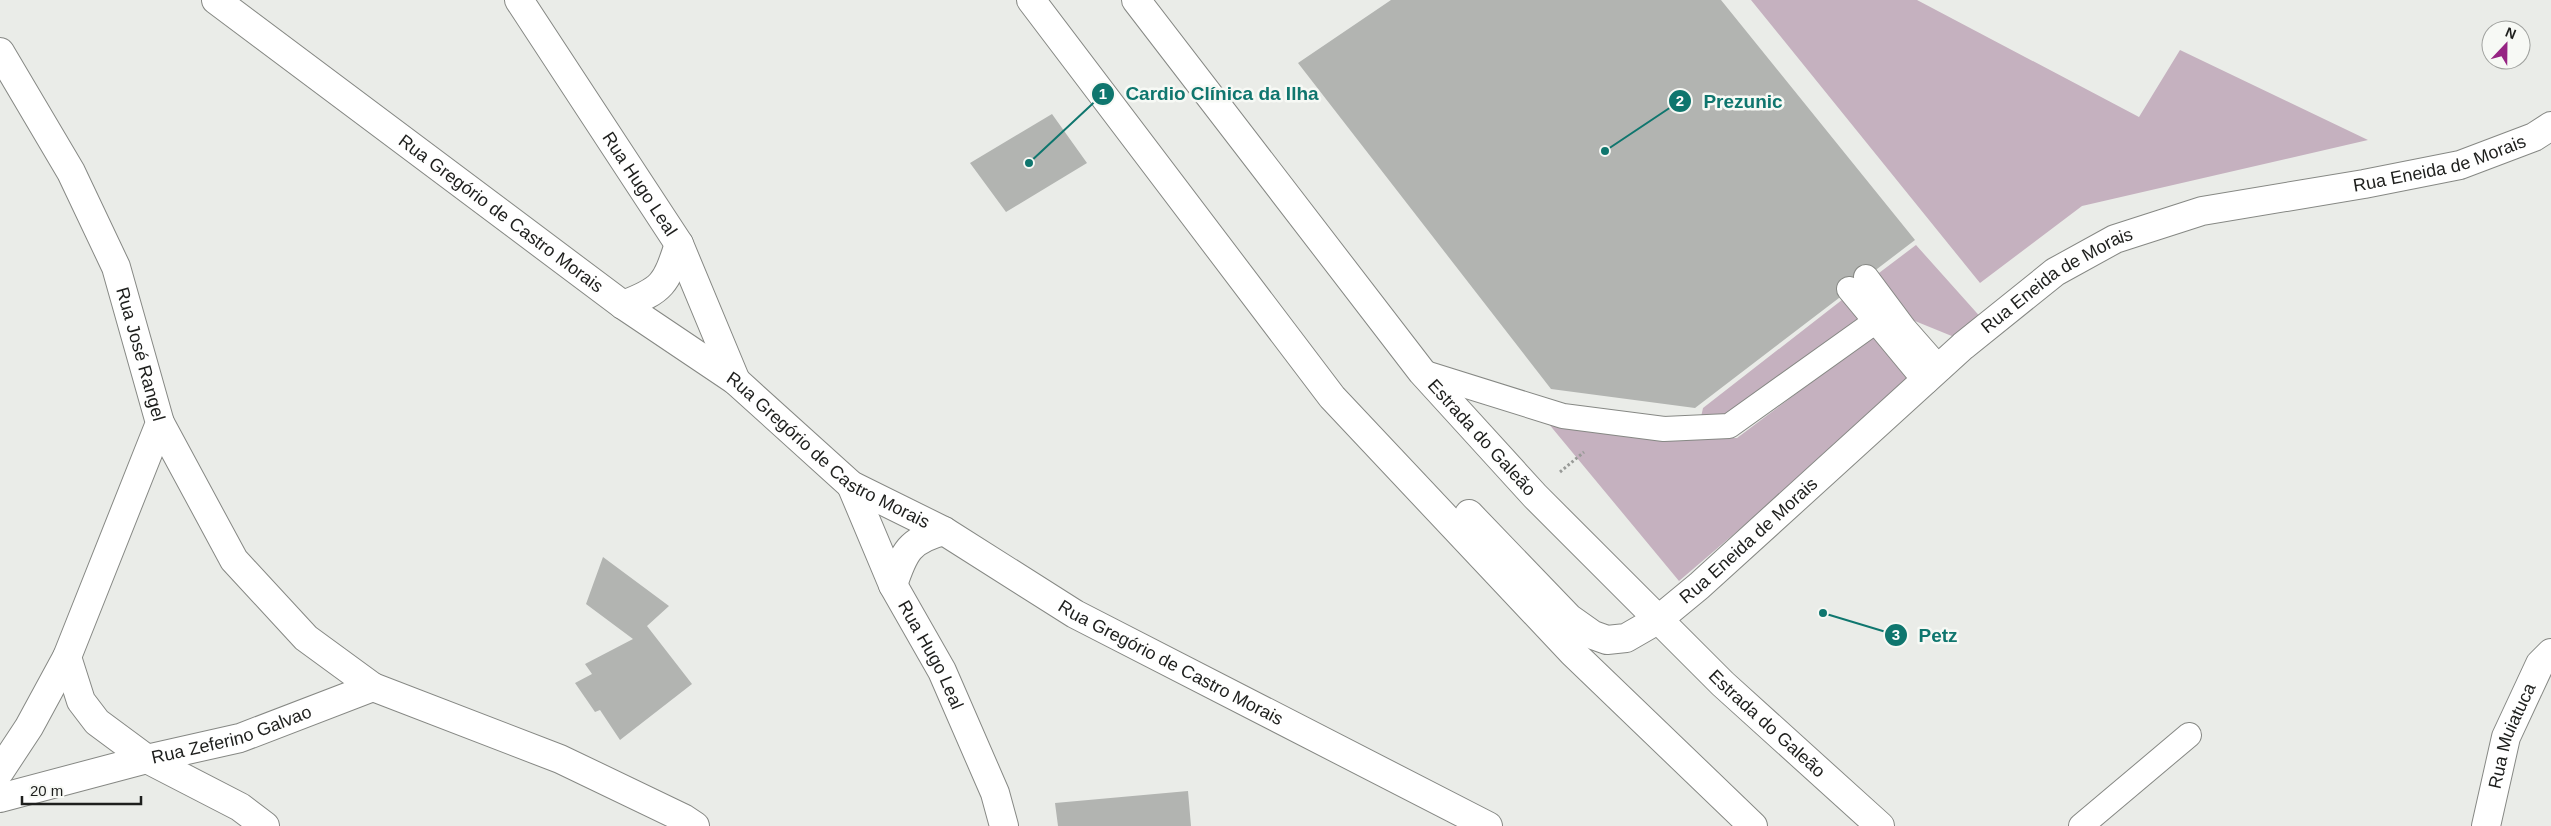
<svg xmlns="http://www.w3.org/2000/svg" width="2551" height="826" font-family="Helvetica,sans-serif">
	<style>
		.green { fill: #c5b1bf }
		.building { fill: #b2b4b1 }
		.lines { fill: none; stroke-linecap: round; stroke-linejoin: round }
		.lane-casing { stroke: #868884; stroke-width: 26 }
		.street-casing { stroke: #868884; stroke-width: 30 }
		.secondary-casing { stroke: #868884; stroke-width: 30 }
		.path { stroke: #989a97; stroke-width: 3; stroke-dasharray: 2.5 2.5; stroke-linecap: butt }
		.lane { stroke: #fff; stroke-width: 24 }
		.street { stroke: #fff; stroke-width: 28 }
		.secondary { stroke: #fff; stroke-width: 28 }
		.labels { text-anchor: middle; dominant-baseline: central; stroke-width: 5; stroke-linejoin: round; paint-order: stroke }
		.street-label { font-size: 18px; fill: #1e1f1d; stroke: #f7f9f5 }
		.leader { fill: none; stroke: #0f766e; stroke-width: 2 }
		.callout-dot { fill: #0f766e; stroke: #f7f9f5; stroke-width: 2 }
		.mark-label { font-size: 15px; text-anchor: middle; font-weight: bold; fill: #fff }
		.callout-label { font-size: 19px; text-anchor: middle; font-weight: bold; fill: #0f766e; stroke: #f7f9f5; stroke-width: 5; stroke-linejoin: round; paint-order: stroke }
	</style>
	<rect width="100%" height="100%" fill="#eaece8"/>
	<path class="green" d="M 1751,0 L 1917,0 L 2139,117 L 2180,50 L 2368,140 L 2082,206 L 1980,283 Z
		M 1916,245 L 1984,321 L 1964,341 L 1910,319 L 1875,276 Z
		M 1847,296 L 1867,319 L 1732,418 L 1701,417 L 1703,408 Z
		M 1874,335 L 1913,381 L 1679,581 L 1548,423 L 1665,439 L 1737,438 Z"/>
	<path class="building" d="M 1391,0 L 1721,0 L 1915,240 L 1695,408 L 1551,389 L 1298,63 Z
		M 1052,114 L 1087,163 L 1006,212 L 970,163 Z
		M 603,557 L 669,606 L 647,626 L 692,684 L 620,740 L 600,710 L 595,712 L 575,683 L 592,674 L 585,664 L 633,639 L 586,604 Z
		M 1188,791 L 1191,826 L 1058,826 L 1055,803 Z"/>
	<g class="lines">
		<g class="lane-casing">
			<path id="lane" d="M 1866,277 L 1904,328 L 1940,369
				M 1849,289 L 1926,382
				M 1422,372 L 1563,416 L 1664,429 L 1729,426 L 1876,321
				M 2081,826 L 2189,735"/>
		</g>
		<g class="street-casing">
			<g id="street">
				<path id="s1" d="M 216,0 L 623,305 L 736,381 L 851,485 L 944,531 L 1075,614 L 1488,826"/>
				<path id="s2" d="M 519,0 L 679,244 L 736,381"/>
				<path id="s3" d="M 0,52 L 71,172 L 116,267 L 160,423 L 67,657 L 29,727 L 0,771"/>
				<path d="M 623,305 C 663,290 666,284 679,244"/>
				<path d="M 160,423 L 234,560 L 306,638 L 373,687"/>
				<path id="s4" d="M 851,485 L 893,585 L 942,671 L 995,793 L 1004,826"/>
				<path d="M 893,585 C 904,552 909,540 944,531"/>
				<path id="s5" d="M 1659,619 L 1699,586 L 1963,346 L 2055,272 L 2115,239 L 2202,211 L 2364,184 L 2460,165 L 2534,137 L 2551,126"/>
				<path d="M 67,657 L 81,701 L 97,722 L 147,759 L 240,807 L 265,826"/>
				<path id="s6" d="M 0,798 L 147,759 L 240,738 L 373,687 L 560,759 L 683,818 L 695,826"/>
				<path id="s7" d="M 2486,826 L 2506,737 L 2540,664 L 2551,653"/>
			</g>
		</g>
		<g class="secondary-casing">
			<g id="secondary">
				<path d="M 1031,0 L 1332,397 L 1573,653 L 1753,826"/>
				<path id="s8" d="M 1136,0 L 1422,372 L 1535,496 L 1723,684 L 1880,826"/>
				<path d="M 1469,514 L 1569,618 L 1593,635 L 1607,640 L 1626,638 L 1659,619"/>
			</g>
		</g>
		<path class="path" d="M 1560,472 L 1584,452"/>
		<use href="#lane" class="lane"/>
		<use href="#street" class="street"/>
		<use href="#secondary" class="secondary"/>
	</g>
	<g class="labels">
		<g class="street-label">
			<text stroke="none"><textPath href="#s5" startOffset="929">Rua Eneida de Morais</textPath></text>
			<text stroke="none"><textPath href="#s2" startOffset="220">Rua Hugo Leal</textPath></text>
			<text stroke="none"><textPath href="#s1" startOffset="356">Rua Gregório de Castro Morais</textPath></text>
			<text stroke="none"><textPath href="#s5" startOffset="524">Rua Eneida de Morais</textPath></text>
			<text stroke="none"><textPath href="#s3" startOffset="335">Rua José Rangel</textPath></text>
			<text stroke="none"><textPath href="#s8" startOffset="558">Estrada do Galeão</textPath></text>
			<text stroke="none"><textPath href="#s1" startOffset="761">Rua Gregório de Castro Morais</textPath></text>
			<text stroke="none"><textPath href="#s5" startOffset="119">Rua Eneida de Morais</textPath></text>
			<text stroke="none"><textPath href="#s4" startOffset="188">Rua Hugo Leal</textPath></text>
			<text stroke="none"><textPath href="#s1" startOffset="1166">Rua Gregório de Castro Morais</textPath></text>
			<text stroke="none"><textPath href="#s8" startOffset="962">Estrada do Galeão</textPath></text>
			<text stroke="none"><textPath href="#s6" startOffset="240">Rua Zeferino Galvao</textPath></text>
			<text stroke="none"><textPath href="#s7" startOffset="94">Rua Muiatuca</textPath></text>
		</g>
	</g>
	<path class="leader" d="M1029 163L1103 94M1605 151L1680 101M1823 613L1896 635"/>
	<g class="callout-dot">
		<circle cx="1029" cy="163" r="5"/>
		<circle cx="1605" cy="151" r="5"/>
		<circle cx="1823" cy="613" r="5"/>
		<circle cx="1103" cy="94" r="12"/>
		<circle cx="1680" cy="101" r="12"/>
		<circle cx="1896" cy="635" r="12"/>
	</g>
	<g class="mark-label">
		<text x="1103" y="99">1</text>
		<text x="1680" y="106">2</text>
		<text x="1896" y="640">3</text>
	</g>
	<g class="callout-label">
		<text x="1222" y="100">Cardio Clínica da Ilha</text>
		<text x="1743" y="108">Prezunic</text>
		<text x="1938" y="642">Petz</text>
	</g>
	<g transform="translate(2506 45) rotate(22)"><circle r="24" fill="#f7f9f5" stroke="#a0a29f"/>
	<path d="M0-4L9 19L0 12L-9 19Z" fill="#962483"/>
	<text y="-8" font-size="14" font-weight="bold" text-anchor="middle" fill="#1e1f1d">N</text>
	</g>
	<path d="M22 796v8h119v-8" fill="none" stroke="#1e1f1d" stroke-width="2.5"/>
	<text x="30" y="796" font-size="15" fill="#1e1f1d" stroke="#f7f9f5" stroke-width="4" paint-order="stroke">20 m</text>
</svg>
